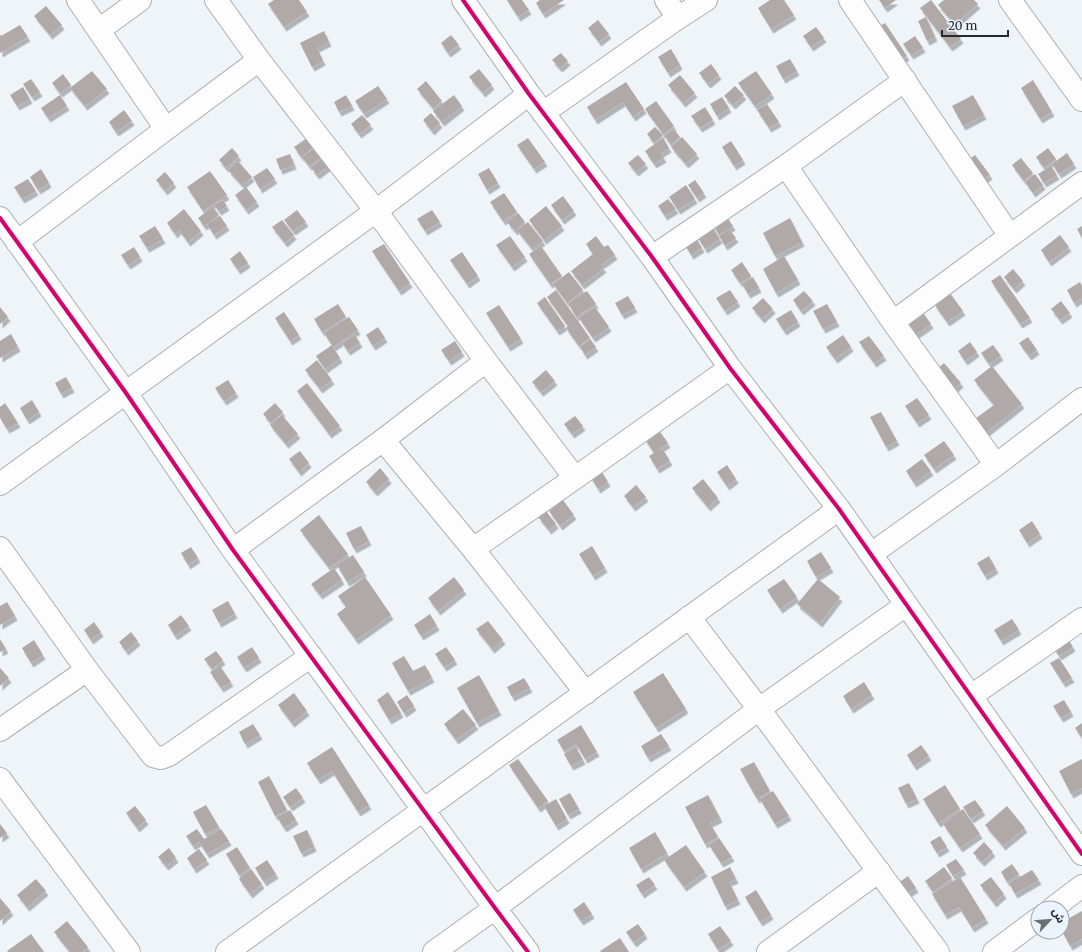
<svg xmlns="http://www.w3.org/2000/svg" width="1082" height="952" viewBox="0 0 1082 952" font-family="Merriweather,'Noto Sans Arabic',serif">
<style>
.building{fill:#b1a9a8;filter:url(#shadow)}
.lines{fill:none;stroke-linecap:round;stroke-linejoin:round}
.minor-casing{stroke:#acafb3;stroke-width:24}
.minor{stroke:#fdfdfe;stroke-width:22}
.cycleway-casing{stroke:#ebf3fd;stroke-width:6}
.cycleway{stroke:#d6006c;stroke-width:4}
</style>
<defs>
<filter id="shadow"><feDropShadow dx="2.5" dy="4.5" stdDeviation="0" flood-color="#0004"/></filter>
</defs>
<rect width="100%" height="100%" fill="#eff4f9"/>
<path class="building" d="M274 0H299L307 12 284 27 268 4Z
M507 0H522L529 10 518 17Z
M540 0H564L543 14 536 3Z
M770 0H784L794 15 771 29 758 8Z
M879 0H896L885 8Z
M931 0 961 39 950 47 920 8Z
M944 0H974L978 4 955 24 938 5Z
M46 6 62 25 50 35 34 16Z
M926 17 935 37 927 41 918 21Z
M598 20 609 34 599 42 588 28Z
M885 23 907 56 898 63 875 29Z
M20 25 28 37 0 53V34L1 36Z
M816 27 824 38 811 47 803 36Z
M324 31 329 42 317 48 323 61 312 67 300 43Z
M451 35 459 45 448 53 441 43Z
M915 36 923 48 911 55 903 44Z
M671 49 680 65 668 73 658 57Z
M561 53 568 61 560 68 552 60Z
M790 59 797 71 783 79 776 66Z
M711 64 719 75 708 84 699 73Z
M479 69 492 85 483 93 469 77Z
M92 71 107 89 85 106 70 88Z
M756 71 772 94 755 106 738 83Z
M63 74 71 85 60 93 52 83Z
M680 75 695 93 683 103 668 85Z
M31 79 40 92 32 97 23 84Z
M1033 80 1052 112 1040 119 1021 88Z
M426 81 442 101 433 108 417 89Z
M626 82 644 109 633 117 623 102 595 120 587 107Z
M378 86 387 99 364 114 355 101Z
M735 86 744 95 733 105 724 96Z
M23 87 30 99 17 106 10 95Z
M60 95 67 106 48 118 41 108Z
M346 95 352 106 339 112 334 102Z
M454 95 462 106 442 122 433 111Z
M973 95 984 115 963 126 952 106Z
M722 97 729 108 717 116 710 104Z
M656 101 674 126 663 134 645 109Z
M767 104 779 122 769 128 757 110Z
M705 107 713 120 700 128 691 116Z
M124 110 132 121 116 132 109 122Z
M431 113 440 123 432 131 423 120Z
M362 115 371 125 359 134 351 124Z
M655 127 663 135 654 143 647 134Z
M674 129 680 137 671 144 664 136Z
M682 137 697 154 686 164 671 147Z
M307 138 314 147 301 157 294 147Z
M528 138 545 162 534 169 517 145Z
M663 138 669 148 661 153 664 158 654 164 645 151Z
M731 141 743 160 734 166 722 147Z
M316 147 322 157 309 166 302 157Z
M232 148 239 156 226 168 219 160Z
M1048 148 1056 159 1044 168 1036 157Z
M1067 153 1074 164 1059 174 1052 164Z
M290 154 294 165 280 170 276 159Z
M638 155 646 164 636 172 628 163Z
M975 155 990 175 981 182 966 162Z
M324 157 330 165 317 175 311 168Z
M1021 158 1033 173 1024 181 1012 165Z
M238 161 252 177 242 185 228 170Z
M1051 166 1057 175 1044 183 1038 174Z
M267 168 275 179 260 189 253 177Z
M489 168 498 183 487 190 478 174Z
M41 169 49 183 38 190 30 177Z
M210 171 227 195 203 211 187 187Z
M165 172 174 183 165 191 156 180Z
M1035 174 1043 185 1033 193 1025 182Z
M28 179 36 191 22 199 14 187Z
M695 180 704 193 697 198 688 185Z
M686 185 695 199 678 210 669 197Z
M246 187 257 202 246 210 235 195Z
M504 193 517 212 503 221 490 202Z
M563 196 574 211 562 220 551 205Z
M668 199 676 209 665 216 658 206Z
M223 200 227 206 219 211 214 205Z
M546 206 562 226 544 240 529 220Z
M213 207 219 215 204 226 198 218Z
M184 209 201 231 188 242 179 230 175 234 167 223Z
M297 210 306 222 293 231 284 220Z
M432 210 440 222 425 231 417 219Z
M518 213 525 222 515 231 507 222Z
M724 213 733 226 719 235 711 222Z
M220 216 227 226 214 235 207 224Z
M790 218 802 242 775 256 763 233Z
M282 220 294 235 285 243 272 227Z
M528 222 543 241 532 249 517 230Z
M710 223 720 239 705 249 695 233Z
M155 226 163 239 147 248 139 236Z
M1082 226V238L1077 229Z
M729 229 736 238 725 246 719 236Z
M1060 235 1069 247 1049 262 1041 250Z
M510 236 525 257 512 267 496 245Z
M596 236 604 247 608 245 615 255 601 265 604 268 582 285 571 271 593 254 586 244Z
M695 236 702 248 691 255 684 243Z
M384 244 410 283 399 291 372 251Z
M541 246 562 276 550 284 529 254Z
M134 247 140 257 128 265 121 255Z
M240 251 248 263 238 270 230 259Z
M462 252 478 276 467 284 450 260Z
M784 256 798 280 776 293 763 269Z
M742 262 751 276 740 283 731 270Z
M1013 269 1023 281 1014 289 1004 277Z
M569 272 583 290 567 303 553 284Z
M1000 275 1030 318 1020 324 991 281Z
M753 277 759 288 748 294 742 284Z
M1080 282 1082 286V298L1074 303 1067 290Z
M556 290 590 338 579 346 566 328 568 326 547 297Z
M730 290 738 302 725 311 716 298Z
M587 291 596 304 576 317 568 303Z
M804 291 813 301 801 311 793 300Z
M950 293 963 311 947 322 934 304Z
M628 296 635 308 622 315 615 303Z
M545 297 565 326 557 331 537 303Z
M763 298 773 309 762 319 752 308Z
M1061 301 1070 313 1060 320 1051 309Z
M338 304 346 317 322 332 314 319Z
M827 304 837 322 823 329 813 311Z
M499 305 521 339 508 347 486 313Z
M0 307 8 317 0 324Z
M595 307 609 327 593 338 579 318Z
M791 310 798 322 784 331 776 319Z
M284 312 299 335 290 341 275 318Z
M924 314 931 324 914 336 906 326Z
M349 317 358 330 333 347 340 358 325 369 316 356 332 345 324 333Z
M378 327 385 338 373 346 366 335Z
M11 334 18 347 0 358V341Z
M355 335 360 343 348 351 342 343Z
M843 335 851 347 835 359 826 347Z
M869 336 884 356 874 363 859 342Z
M1028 337 1037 350 1029 356 1019 343Z
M590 339 596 347 585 355 580 347Z
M455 341 462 352 449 361 441 350Z
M970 342 977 352 965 361 958 351Z
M993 345 1001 356 989 364 981 353Z
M317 360 332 380 320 389 305 370Z
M944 363 961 383 952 391 935 371Z
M992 366 1022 404 983 435 972 421 994 405 974 380Z
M546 370 555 381 541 392 532 382Z
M66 377 72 388 61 394 55 383Z
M228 380 236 393 224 401 215 388Z
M307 383 340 426 329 434 297 391Z
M917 398 929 415 917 423 905 406Z
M32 400 39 412 27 420 20 408Z
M5 403 18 423 7 429 0 418V407Z
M275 403 283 412 271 423 263 414Z
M881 412 897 441 886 447 870 417Z
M282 415 298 434 286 444 270 425Z
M575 416 583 426 572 434 564 424Z
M658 429 668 443 654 453 644 438Z
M944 441 954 455 934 469 924 455Z
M662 448 670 461 657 469 649 456Z
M300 451 309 463 299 472 289 459Z
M922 459 931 471 914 483 906 471Z
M727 465 736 479 727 486 717 472Z
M380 468 389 479 375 492 366 482Z
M600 469 608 482 598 489 590 476Z
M703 479 718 498 708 507 692 488Z
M636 485 646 497 633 507 624 496Z
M563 500 574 515 560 526 549 511Z
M546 511 556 524 549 530 538 517Z
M319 515 348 554 329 568 300 530Z
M1032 521 1040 534 1027 543 1019 530Z
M361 526 369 541 354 549 346 533Z
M592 546 605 568 593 576 579 554Z
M191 547 198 558 188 565 181 553Z
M821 552 831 568 816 577 807 561Z
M353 555 364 572 347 582 337 565Z
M989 556 996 569 985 576 977 563Z
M334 568 342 580 320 595 311 584Z
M365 577 391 615 356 640 337 614 346 607 338 596Z
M454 577 464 590 438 611 428 598Z
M784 579 797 597 780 609 767 590Z
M818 579 840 597 820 623 797 604Z
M228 601 235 614 219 623 212 610Z
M7 602 15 616 0 625V606Z
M430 614 437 626 421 636 414 625Z
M181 615 189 626 175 636 168 625Z
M1012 619 1019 630 1001 641 994 630Z
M488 621 503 640 492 649 476 629Z
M94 622 101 632 91 640 84 630Z
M131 632 138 641 126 651 119 642Z
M1066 636 1073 647 1059 656 1052 645Z
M0 639 6 649 0 652Z
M34 640 43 655 31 663 22 648Z
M252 647 259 658 244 668 237 657Z
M446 647 455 660 444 667 435 654Z
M216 651 223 660 212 669 204 659Z
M404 656 413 671 425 665 432 678 408 691 392 663Z
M1059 658 1072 678 1063 683 1050 663Z
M220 666 231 682 221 688 210 672Z
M0 668 9 678 0 686Z
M663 673 686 709 656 728 633 692Z
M479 675 499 711 477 723 457 688Z
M524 678 530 688 512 697 507 687Z
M864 682 872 695 851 709 843 696Z
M388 692 401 713 389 720 377 700Z
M294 693 307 711 292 723 278 705Z
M407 695 414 706 404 713 397 702Z
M1064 700 1071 712 1061 718 1053 706Z
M463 709 476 725 456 740 444 724Z
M1082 723V738L1075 728Z
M253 724 260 735 245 744 239 732Z
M581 725 597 752 585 759 576 744 564 751 557 740Z
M661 734 669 746 648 758 641 746Z
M921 745 929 756 914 766 907 755Z
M332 747 369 805 358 812 332 771 318 780 307 763Z
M576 747 583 760 571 766 564 754Z
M518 759 548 801 538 808 509 765Z
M1082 759V788L1071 794 1059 771Z
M754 762 770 791 757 799 740 769Z
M269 776 287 810 275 816 258 782Z
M909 783 917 799 906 804 898 788Z
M945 785 960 809 938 823 923 799Z
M296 788 303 798 290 807 283 797Z
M773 791 789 816 775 824 760 799Z
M570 793 579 809 568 815 559 799Z
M708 795 720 818 710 823 718 837 705 844 685 807Z
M556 799 567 819 556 826 544 806Z
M975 800 983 811 971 819 963 807Z
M206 805 219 827 205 834 193 812Z
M135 806 146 820 137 828 126 813Z
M1007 806 1025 828 1003 846 985 825Z
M963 809 980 834 960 848 943 824Z
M290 810 296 820 284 828 277 817Z
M0 824 7 833 0 838Z
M197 829 204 839 221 829 229 841 207 854 199 842 193 846 186 836Z
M307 830 314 847 301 853 293 836Z
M655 832 667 853 641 869 629 848Z
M940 836 947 847 937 853 930 842Z
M719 838 732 857 721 863 709 845Z
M984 842 993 852 982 862 973 853Z
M686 845 705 872 684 887 664 860Z
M237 847 250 868 239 875 226 854Z
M169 848 176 858 166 866 158 857Z
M199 849 207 860 194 869 187 858Z
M956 859 964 870 953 876 946 865Z
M267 860 276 874 264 882 255 868Z
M1012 864 1019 874 1007 882 1001 872Z
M730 867 736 879 729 882 738 900 725 906 711 877Z
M944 867 952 878 933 892 925 881Z
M251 869 262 884 250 894 239 879Z
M1032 870 1039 880 1015 894 1009 883Z
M908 876 916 888 905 895 897 884Z
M649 877 655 885 642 894 636 885Z
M960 877 986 919 972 928 959 907 945 915 932 894Z
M991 877 1004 894 994 903 980 885Z
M36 879 46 891 27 907 17 895Z
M756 890 771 915 760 922 745 897Z
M0 898 11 911 0 921Z
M584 902 592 914 581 921 573 910Z
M1082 911V939L1070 946 1062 931V922Z
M67 921 88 947 82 952H70L54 932Z
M638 924 645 934 634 943 626 932Z
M720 926 731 941 718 950 708 934Z
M31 934 44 952H8L7 951Z
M620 938 629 952H601L600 951Z"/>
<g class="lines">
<defs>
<path id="minor" d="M78 0 166 129
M463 0 529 94 652 257 730 368 839 509 1082 854
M666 0 678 18
M850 0 1010 236
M1010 0 1082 100
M99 30 140 0
M259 60 376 211 486 361 575 478
M543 113 678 18 706 0
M786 166 893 322 996 465
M0 218 126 393 233 550 495 908 528 952
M17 242 166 129 259 60 216 0
M652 257 786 166 905 80
M893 322 1082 183
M383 440 473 549 586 693
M0 484 376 211 529 94
M0 548 87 670 153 756 161 758 169 755 311 656
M473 549 575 478 730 368
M233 550 383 440 486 361
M871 554 996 465 1082 399
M689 617 759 709 938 952
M971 696 1082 619
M0 730 87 670
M0 779 129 952
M1053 908 1082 886
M227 952 839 509
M434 952 495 908 759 709 906 605
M768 952 879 871
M994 952 1038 919"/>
</defs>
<use href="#minor" class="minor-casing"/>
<use href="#minor" class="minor"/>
<defs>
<path id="cycleway" d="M463 0 529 94 652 257 730 368 839 509 1082 854
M0 218 126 393 233 550 495 908 528 952"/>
</defs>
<use href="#cycleway" class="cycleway-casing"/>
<use href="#cycleway" class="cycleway"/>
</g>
<g transform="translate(1050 920) rotate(64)"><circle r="19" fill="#ebf3fd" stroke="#9ca2aa"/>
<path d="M0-3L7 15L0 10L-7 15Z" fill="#6c7074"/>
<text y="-6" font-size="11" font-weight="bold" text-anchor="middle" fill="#26292d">ش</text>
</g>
<path d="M942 30v6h66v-6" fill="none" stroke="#26292d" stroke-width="2"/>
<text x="948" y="30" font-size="12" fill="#26292d" stroke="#ebf3fd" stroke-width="3" paint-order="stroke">20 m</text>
</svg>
